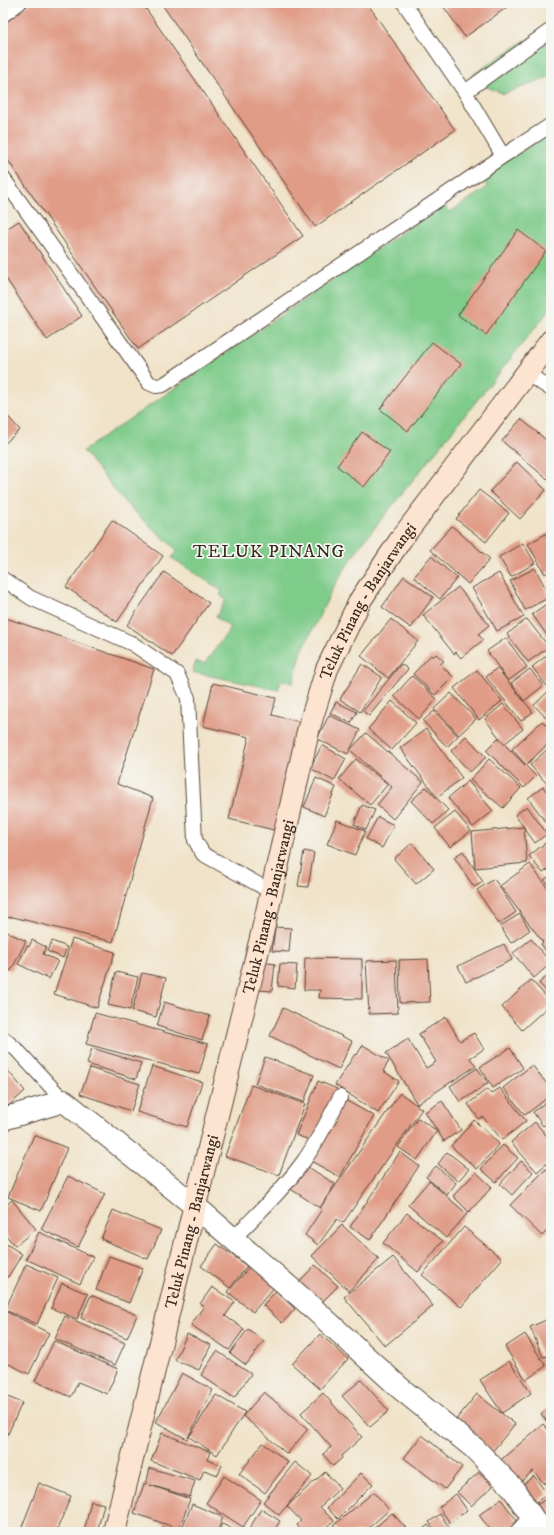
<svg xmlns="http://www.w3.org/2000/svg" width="554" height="1535" viewBox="0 0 554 1535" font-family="'IM FELL DW Pica',serif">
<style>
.green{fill:#7ecb8a;stroke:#5c7a54}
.building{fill:#e09c87}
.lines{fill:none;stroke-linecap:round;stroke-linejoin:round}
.service-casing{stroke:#564638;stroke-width:16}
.minor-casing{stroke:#564638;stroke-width:24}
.secondary-casing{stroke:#564638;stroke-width:24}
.service{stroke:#fff;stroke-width:14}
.minor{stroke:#fff;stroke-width:22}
.secondary{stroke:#fde4d0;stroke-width:22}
.labels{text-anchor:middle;stroke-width:3.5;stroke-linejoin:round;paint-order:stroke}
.street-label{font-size:16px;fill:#3b2a1e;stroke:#f6f6f2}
.quarter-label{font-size:18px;letter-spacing:1px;fill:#3b2a1e;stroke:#f6f6f2}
</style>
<rect width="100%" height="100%" fill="#f6f6f2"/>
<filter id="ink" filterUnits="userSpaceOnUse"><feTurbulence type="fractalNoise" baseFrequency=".025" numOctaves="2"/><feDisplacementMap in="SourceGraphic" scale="8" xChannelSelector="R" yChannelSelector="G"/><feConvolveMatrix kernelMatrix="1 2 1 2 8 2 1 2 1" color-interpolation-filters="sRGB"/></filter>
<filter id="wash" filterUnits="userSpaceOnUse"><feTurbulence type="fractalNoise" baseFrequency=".012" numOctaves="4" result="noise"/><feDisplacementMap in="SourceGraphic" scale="16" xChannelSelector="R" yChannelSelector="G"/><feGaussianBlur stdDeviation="0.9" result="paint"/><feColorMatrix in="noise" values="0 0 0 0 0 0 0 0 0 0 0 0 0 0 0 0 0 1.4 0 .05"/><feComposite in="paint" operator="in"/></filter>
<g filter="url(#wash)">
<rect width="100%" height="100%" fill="#f0e3c9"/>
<path class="green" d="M551 23V76L504 94 470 80 474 74Z
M551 133V308L360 546 334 586 302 651 293 683 281 680 278 690 192 672 196 661 204 664 231 628 216 617 226 600 220 595 222 591 172 558 177 550 127 505 83 451 443 204 450 212 488 187 480 176Z"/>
<g id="blocks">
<path class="building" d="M31 3H142L303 236 138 349 3 153V22Z
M161 3H367L455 130 315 227Z
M441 3H513L465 37Z
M19 221 82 316 47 340 3 274V231Z
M518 230 546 251 486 335 458 315Z
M432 342 461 364 408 431 380 409Z
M3 411 20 430 3 445Z
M521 419 551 444V475L547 479 502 441Z
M362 432 390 452 364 487 337 466Z
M517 462 546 490 520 519 490 491Z
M479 490 509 513 486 542 456 519Z
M112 520 163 556 117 622 66 587Z
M452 526 490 559 468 584 430 550Z
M551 531V570L545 574 528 544Z
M523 543 535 563 511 577 499 557Z
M431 556 457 578 440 599 414 577Z
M535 568 550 597 525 610 510 581Z
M164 572 209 603 172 656 127 625Z
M499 573 524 617 497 631 472 588Z
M404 576 433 597 411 628 382 607Z
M458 587 489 625 478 634 483 640 461 658 456 652 454 654 423 615Z
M551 601V641L532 614Z
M3 617 154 669 117 784 153 798 113 942 13 917 3 918Z
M391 619 418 641 388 678 361 656Z
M527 619 549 647 528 662 507 634Z
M506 638 527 667 508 681 487 651Z
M551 652V683L547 686 532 667Z
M436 654 444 661 440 664 453 677 435 695 413 674 431 655 433 657Z
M362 664 382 677 360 712 340 699Z
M401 664 408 669 369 716 363 711Z
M497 668 533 712 521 721 486 677Z
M530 669 543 686 524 701 511 683Z
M477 670 502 701 479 720 454 688Z
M412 676 437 699 419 719 394 696Z
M213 683 276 698 272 715 304 723 278 831 229 819 249 737 203 726Z
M551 689V723L534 705Z
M451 693 476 719 459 735 434 709Z
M392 701 416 723 392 750 368 729Z
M336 702 357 712 351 723 330 713Z
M503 704 523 729 504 744 485 719Z
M434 711 458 736 447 747 423 721Z
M329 715 360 730 348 754 317 739Z
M542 721 551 730V741L526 765 512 749Z
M426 729 462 778 437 797 400 748Z
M366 733 423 782 393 819 377 805 392 787 350 750Z
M466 736 486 757 470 772 451 751Z
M498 738 536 776 524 788 486 750Z
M322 745 346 759 334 781 310 768Z
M551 746V784L549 786 530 765Z
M356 759 388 784 370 805 339 779Z
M489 759 521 788 503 808 470 780Z
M316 778 336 787 324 816 304 807Z
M468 781 493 811 473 827 448 798Z
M426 787 448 810 433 824 411 801Z
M543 787 551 797V829L528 798Z
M362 805 375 810 366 830 354 824Z
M527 806 547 834 535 843 515 815Z
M455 812 471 831 450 847 435 828Z
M378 817 394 825 382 848 366 839Z
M337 820 365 831 355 855 327 844Z
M524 827 527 863 475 868 472 832Z
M550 839 551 867 543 873 529 856Z
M412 843 434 869 416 884 394 859Z
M304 851 314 853 308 887 298 886Z
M463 851 483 882 474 887 454 857Z
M530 864 551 893V958L541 944 543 942 500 886Z
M551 875V888L544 880Z
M494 879 516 912 499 924 477 890Z
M520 914 530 930 511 943 500 926Z
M275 927 291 928 289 952 272 951Z
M7 932 26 941 11 971 3 967V940Z
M72 939 115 952 97 1008 54 994Z
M531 939 551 963 534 978 513 953Z
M32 940 46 947 43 954 58 961 49 979 18 964 27 946 29 947Z
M52 941 67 947 63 958 47 951Z
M504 944 512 960 466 982 458 966Z
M305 958 362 959V999L319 998 320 990H304Z
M428 959 430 1002 400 1003 399 960Z
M396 960 398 1013 369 1014 366 961Z
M261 962 275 964 272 991 258 990Z
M280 964 297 965 295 988 278 986Z
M116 972 138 977 130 1010 108 1005Z
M142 973 166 978 156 1017 132 1011Z
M551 973V996L539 983Z
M531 980 551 1002V1004L522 1030 502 1007Z
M164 1002 210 1016 202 1040 157 1026Z
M283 1008 352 1041 339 1069 270 1036Z
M95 1013 208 1044 199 1074 86 1044Z
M446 1017 460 1041 474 1033 484 1049 470 1058 476 1066 417 1104 386 1053 408 1039 426 1068 436 1062 419 1034Z
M363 1045 389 1061 383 1071 399 1081 378 1113 335 1085 355 1054 357 1055Z
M92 1048 141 1063 136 1079 87 1064Z
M510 1048 523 1068 493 1088 480 1067Z
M265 1057 314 1075 304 1102 255 1084Z
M532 1065 551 1089V1095L525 1115 503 1088Z
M4 1066 25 1091 3 1111V1067Z
M152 1066 202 1082 187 1127 137 1112Z
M90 1068 140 1084 131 1111 80 1094Z
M477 1068 488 1083 460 1102 450 1086Z
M318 1081 337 1089 315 1142 296 1135Z
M251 1085 305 1104 279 1175 225 1156Z
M500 1088 526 1121 502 1140 483 1117 479 1119 468 1104 487 1089 491 1094Z
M400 1093 422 1109 343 1223 337 1219 318 1245 305 1235 322 1209 320 1208Z
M551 1098V1121L543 1126 533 1112Z
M343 1099 374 1116 340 1177 309 1160Z
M442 1101 461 1130 444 1141 425 1112Z
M418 1118 437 1131 417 1160 398 1147Z
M474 1120 499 1144 477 1169 451 1146Z
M535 1122 551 1141V1160L537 1172 511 1142Z
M34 1135 67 1148 41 1211 8 1197Z
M503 1145 518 1158 496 1182 481 1169Z
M400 1152 419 1166 370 1240 350 1227Z
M447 1152 469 1169 458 1181 438 1164Z
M521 1161 533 1172 512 1195 500 1184Z
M305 1165 335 1184 320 1208 289 1188Z
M436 1166 456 1183 447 1195 426 1177Z
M546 1169 551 1175V1236L547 1231 542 1236 510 1205Z
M476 1172 492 1187 469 1212 453 1196Z
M68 1176 105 1194 78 1247 41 1229Z
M429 1181 467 1214 446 1238 408 1205Z
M12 1200 36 1229 15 1246 3 1232V1208Z
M113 1210 161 1230 148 1259 101 1239Z
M407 1213 443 1241 418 1272 383 1243Z
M342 1225 379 1259 349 1291 312 1256Z
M464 1227 502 1259 461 1307 422 1275Z
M39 1232 93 1257 80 1284 26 1259Z
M3 1242 22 1254 8 1277 3 1274Z
M217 1244 247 1266 230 1288 201 1266Z
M109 1256 143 1268 129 1303 96 1290Z
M393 1257 433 1306 385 1346 344 1297Z
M26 1264 58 1278 37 1324 5 1310Z
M251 1265 276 1285 253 1312 228 1292Z
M315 1265 338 1286 320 1304 298 1283Z
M62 1283 88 1294 77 1319 51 1308Z
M212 1287 235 1302 225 1316 244 1329 229 1350 191 1325 204 1306 200 1304Z
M276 1291 295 1309 282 1323 263 1305Z
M91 1295 137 1315 127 1338 81 1318Z
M3 1310 49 1333 29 1374 3 1361Z
M65 1316 125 1343 115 1365 55 1339Z
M551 1318V1366L547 1356 543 1357 530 1327Z
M248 1329 264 1341 246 1365 230 1353Z
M187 1334 211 1345 199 1370 175 1360Z
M320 1334 348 1359 320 1389 292 1364Z
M525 1334 546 1366 526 1380 505 1347Z
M54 1341 118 1369 107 1394 78 1382 71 1397 35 1381Z
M217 1351 251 1374 234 1398 201 1375Z
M509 1361 531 1393 502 1413 480 1380Z
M182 1373 213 1390 187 1439 156 1422Z
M361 1380 389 1411 370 1427 342 1396Z
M264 1392 308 1429 287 1454 243 1416Z
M323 1393 362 1437 341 1456 342 1458 333 1466 323 1454 331 1447 301 1413Z
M477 1394 515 1424 491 1453 454 1422Z
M3 1395 22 1403 3 1445Z
M216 1395 245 1412 217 1455 189 1437Z
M551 1406V1426L541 1414Z
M543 1424 551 1433V1477L544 1484 533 1471 517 1485 497 1463Z
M162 1433 210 1452 207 1460 222 1465 218 1475 204 1470 200 1480 151 1461Z
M422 1435 462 1467 445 1489 404 1458Z
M263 1443 288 1462 265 1493 239 1474Z
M295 1462 312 1476 279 1515 263 1502Z
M150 1468 195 1481 190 1497 150 1485 190 1499 179 1529 134 1513 144 1484H146Z
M325 1472 340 1488 320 1507 334 1521 322 1532H303L297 1525 301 1521 287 1506Z
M479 1472 493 1486 471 1506 457 1492Z
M361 1473 373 1484 338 1519 327 1508Z
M224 1476 261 1500 243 1527 206 1503Z
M534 1476 547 1494 535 1503 522 1485Z
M39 1483 71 1496 56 1532H20Z
M374 1492 389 1510 364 1532H340L334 1525Z
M456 1494 467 1510 450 1523 439 1507Z
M551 1496V1532L530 1509Z
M501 1499 518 1522 504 1532H492L479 1515Z
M91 1501 104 1504 97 1532H84Z
M192 1504 223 1517 217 1532H186L181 1530Z
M261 1509 280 1521 273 1532H249L248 1531Z
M392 1513 410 1532H370Z
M440 1514 452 1532H436L429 1522Z
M222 1524 239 1532H218Z
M428 1525 434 1532H419Z
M163 1527 175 1532H161Z"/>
</g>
</g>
<g filter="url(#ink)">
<use href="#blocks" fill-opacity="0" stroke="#564638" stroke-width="1"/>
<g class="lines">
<defs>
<path id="service" d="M404 3 465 92 503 156
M3 15 19 3
M465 92 551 30
M3 178 149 383 156 386 163 385 503 156 551 125
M526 373 551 389
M3 579 31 598 133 644 177 674 188 698 195 840 203 854 272 892
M3 1038 17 1050 64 1101
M233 1239C257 1214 283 1190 303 1162 318 1141 329 1119 340 1097
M517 1532 532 1515"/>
<path id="minor" d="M3 1119 64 1101 195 1206 304 1300 400 1388 474 1448 512 1487 542 1532"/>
<g id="secondary">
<path id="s1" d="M114 1532 261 938 309 727 327 669 361 599 401 539 551 341"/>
</g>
</defs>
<use href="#service" class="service-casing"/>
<use href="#minor" class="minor-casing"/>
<use href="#secondary" class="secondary-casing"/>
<use href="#service" class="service"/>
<use href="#minor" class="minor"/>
<use href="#secondary" class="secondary"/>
</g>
</g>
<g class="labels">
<g class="street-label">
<text dy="6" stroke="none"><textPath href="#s1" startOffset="968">Teluk Pinang - Banjarwangi</textPath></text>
<text dy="6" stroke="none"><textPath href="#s1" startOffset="644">Teluk Pinang - Banjarwangi</textPath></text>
<text dy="6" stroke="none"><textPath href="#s1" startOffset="320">Teluk Pinang - Banjarwangi</textPath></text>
</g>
<g class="quarter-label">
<text x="269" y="557">TELUK PINANG</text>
</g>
</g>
<rect width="554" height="1535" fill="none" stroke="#f6f6f2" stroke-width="16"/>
</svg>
